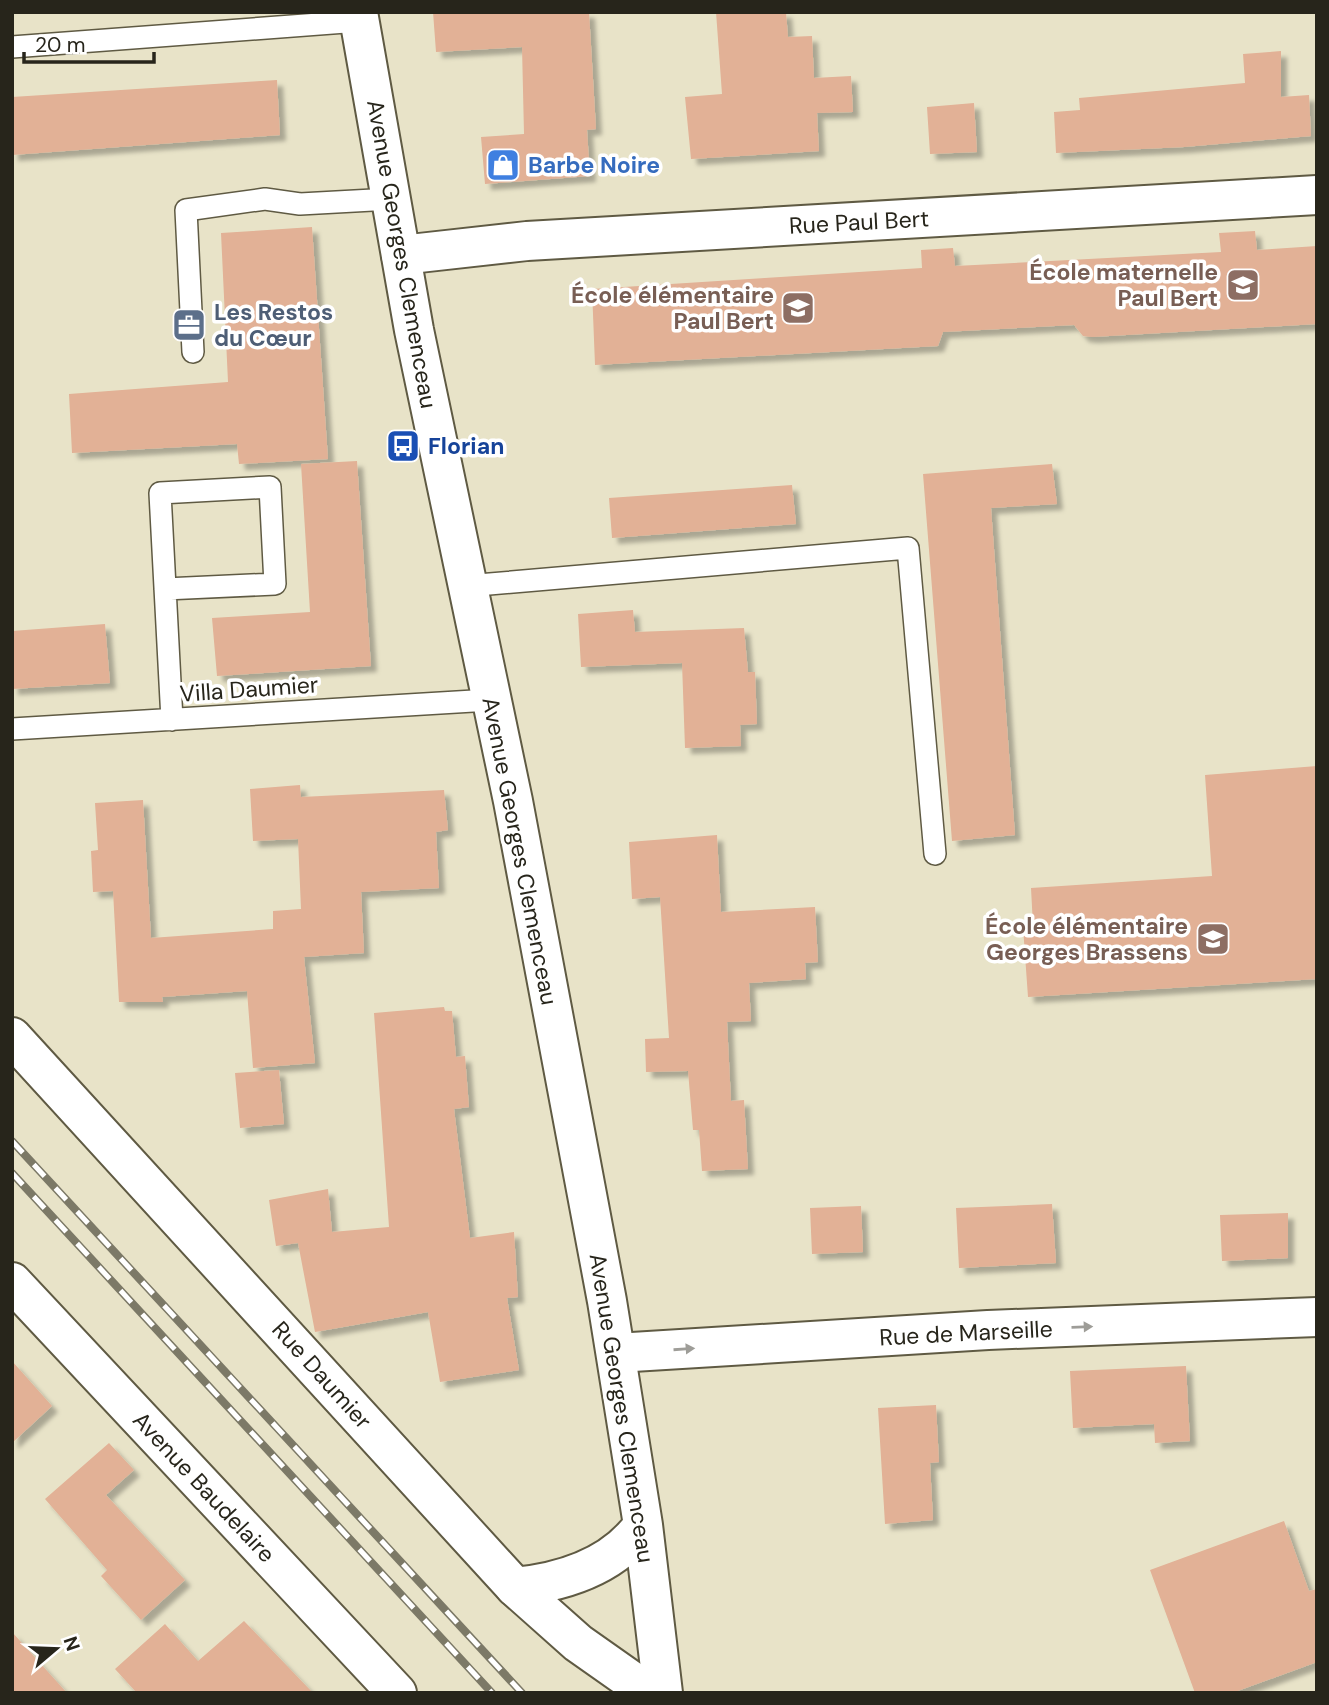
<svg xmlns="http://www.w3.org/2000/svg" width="1329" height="1705" viewBox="0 0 1329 1705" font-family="'DM Sans',sans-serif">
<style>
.building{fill:#e2b196;filter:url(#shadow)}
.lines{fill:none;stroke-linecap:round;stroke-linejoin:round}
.service-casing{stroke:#5f5a43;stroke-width:24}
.minor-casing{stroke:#5f5a43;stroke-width:42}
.secondary-casing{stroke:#5f5a43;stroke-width:42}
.service{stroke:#fff;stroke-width:21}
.minor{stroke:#fff;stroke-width:38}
.secondary{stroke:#fff;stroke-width:38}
.rail-casing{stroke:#7c7967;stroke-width:8}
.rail{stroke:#fff;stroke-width:5;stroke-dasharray:16;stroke-linecap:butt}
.oneway{fill:#9e9d98}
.labels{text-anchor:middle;stroke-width:7;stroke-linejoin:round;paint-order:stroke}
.shop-label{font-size:23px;font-weight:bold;fill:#366cbe;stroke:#fff;text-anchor:start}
.street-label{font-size:23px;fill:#27251b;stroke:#fff}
.education-label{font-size:23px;font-weight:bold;fill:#785e54;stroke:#fff;text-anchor:end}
.service-label{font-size:23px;font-weight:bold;fill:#4e5e75;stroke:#fff;text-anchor:start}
.transit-label{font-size:23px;font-weight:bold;fill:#164399;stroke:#fff;text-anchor:start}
</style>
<defs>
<filter id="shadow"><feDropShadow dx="6" dy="6" stdDeviation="2" flood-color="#0004"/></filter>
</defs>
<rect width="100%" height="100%" fill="#e8e3c8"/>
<path class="building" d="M433 12H589L596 129 587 130 590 176 485 184 481 137 524 134 522 47 436 52Z
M716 12H786L788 37 812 36 814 78 851 76 853 112 817 113 819 151 691 159 685 97 722 94Z
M1281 51V97L1309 95 1311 136 1184 147 1056 153 1054 112 1080 110 1079 98 1245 83 1243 54Z
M277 80 280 135 12 155V97Z
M974 103 977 152 930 154 927 107Z
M312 227 328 459 239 464 237 444 72 453 69 394 228 382 221 233Z
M1255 231 1257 250 1317 246V324L1092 337 1083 336 1074 325 943 332 938 346 595 365 592 289 922 268 921 250 953 248 955 266 1221 252 1219 233Z
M357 461 371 666 217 676 212 618 310 612 301 464Z
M1052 464 1057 504 991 508 1015 835 952 841 923 474Z
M792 485 796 524 612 538 609 498Z
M633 610 635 632 744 628 748 672H755L757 724 740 725 741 746 685 748 682 663 581 667 578 614Z
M105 624 110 683 12 689V631Z
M1317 766V979L1028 997 1023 927 1033 926 1031 888 1212 876 1205 775Z
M300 785 301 797 444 790 448 830 436 832 439 888 361 892 364 953 304 957 315 1063 253 1068 247 991 162 997 163 1002H119L113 891 93 892 91 851 98 850 95 803 143 800 151 938 273 929V911L301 909 298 839 253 841 250 789Z
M717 835 721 912 815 907 818 962 805 963 806 979 749 983 751 1021 727 1022 731 1101 744 1100 748 1169 702 1171 699 1130H693L688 1071 646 1072 645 1039 669 1038 664 959 660 897 632 899 629 842Z
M444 1007 445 1011H452L456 1057 465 1056 469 1107 454 1109 470 1238 514 1232 518 1297 507 1298 519 1370 440 1382 428 1312 315 1332 298 1243 276 1246 269 1200 328 1189 332 1232 389 1227 374 1013Z
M279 1070 284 1124 240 1128 235 1073Z
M1052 1204 1056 1263 959 1268 956 1208Z
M861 1206 863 1252 812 1254 810 1208Z
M1288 1213V1258L1222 1261 1220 1215Z
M12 1361 52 1406 12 1443Z
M1186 1366 1190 1441 1155 1443 1154 1424 1073 1428 1070 1371Z
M936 1405 939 1462 930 1463 933 1520 885 1524 878 1408Z
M109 1443 134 1470 106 1495 185 1580 141 1620 101 1576 107 1570 45 1499Z
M1284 1521 1309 1591 1317 1589V1662L1232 1693H1195L1150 1570Z
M244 1621 313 1693H137L115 1669 165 1624 198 1661Z
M12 1632 67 1693H12Z"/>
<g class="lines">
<defs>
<path id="service" d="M12 47 359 21
M193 352 186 210 265 199 300 204 391 199
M466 586 908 548 935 854
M165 589 275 584 270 487 160 493 172 720
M12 729 490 700"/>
<path id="minor" d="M401 255 527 241 1317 195
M12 1037 515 1587 578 1643 649 1693
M12 1282 397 1693
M616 1353 988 1330 1317 1317"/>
<path id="secondary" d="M358 12 414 330 513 801 607 1301 643 1525 663 1693
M515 1587C564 1582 613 1567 643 1525"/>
</defs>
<use href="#service" class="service-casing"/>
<use href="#minor" class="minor-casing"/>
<use href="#secondary" class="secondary-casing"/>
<use href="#service" class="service"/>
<use href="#minor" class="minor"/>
<use href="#secondary" class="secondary"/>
<defs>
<path id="rail" d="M12 1141 522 1693
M12 1173 492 1693"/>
</defs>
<use href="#rail" class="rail-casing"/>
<use href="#rail" class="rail"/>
</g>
<defs><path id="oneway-solid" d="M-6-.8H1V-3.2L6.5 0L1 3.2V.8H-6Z" transform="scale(1.75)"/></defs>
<g class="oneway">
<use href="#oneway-solid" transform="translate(1082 1327) rotate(-2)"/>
<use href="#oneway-solid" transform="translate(684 1349) rotate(-4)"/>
</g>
<defs>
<symbol id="shop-square" viewBox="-11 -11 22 22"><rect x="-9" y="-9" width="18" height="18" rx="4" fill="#3f7fe0" stroke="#fff"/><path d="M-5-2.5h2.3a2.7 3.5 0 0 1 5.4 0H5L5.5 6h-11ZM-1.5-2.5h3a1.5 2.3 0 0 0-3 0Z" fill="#fff"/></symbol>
<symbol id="school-square" viewBox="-11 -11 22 22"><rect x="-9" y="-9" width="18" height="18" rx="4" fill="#8d6e63" stroke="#fff"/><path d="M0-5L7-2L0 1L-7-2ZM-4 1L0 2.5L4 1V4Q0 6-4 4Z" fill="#fff"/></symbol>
<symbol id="office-square" viewBox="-11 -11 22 22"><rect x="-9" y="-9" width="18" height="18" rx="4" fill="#5c6f8a" stroke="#fff"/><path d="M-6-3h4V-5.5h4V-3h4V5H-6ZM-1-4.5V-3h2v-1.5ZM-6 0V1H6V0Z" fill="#fff"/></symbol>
<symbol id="bus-square" viewBox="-11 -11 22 22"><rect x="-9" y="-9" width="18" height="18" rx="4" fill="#1a4fb4" stroke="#fff"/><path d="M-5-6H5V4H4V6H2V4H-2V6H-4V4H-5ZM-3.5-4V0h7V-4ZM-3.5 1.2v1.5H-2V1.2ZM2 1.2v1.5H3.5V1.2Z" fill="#fff"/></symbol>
</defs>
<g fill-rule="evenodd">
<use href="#shop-square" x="484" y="146" width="38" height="38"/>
<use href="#school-square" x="1224" y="266" width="38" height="38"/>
<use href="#school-square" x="779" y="289" width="38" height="38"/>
<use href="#office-square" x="170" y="306" width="38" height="38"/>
<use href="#bus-square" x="384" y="427" width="38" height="38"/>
<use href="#school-square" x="1194" y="920" width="38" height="38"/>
</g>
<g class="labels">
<g class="shop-label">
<text x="528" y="173">Barbe Noire</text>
</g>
<g class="street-label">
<text transform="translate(859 222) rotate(-3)" y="8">Rue Paul Bert</text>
<text transform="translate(402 254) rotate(80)" y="8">Avenue Georges Clemenceau</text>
<text transform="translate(249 689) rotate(-4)" y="8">Villa Daumier</text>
<text transform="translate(520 851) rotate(79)" y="8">Avenue Georges Clemenceau</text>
<text transform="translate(966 1333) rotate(-3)" y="8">Rue de Marseille</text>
<text transform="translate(322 1375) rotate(48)" y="8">Rue Daumier</text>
<text transform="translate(622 1408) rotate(81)" y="8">Avenue Georges Clemenceau</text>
<text transform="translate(204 1487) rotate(47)" y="8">Avenue Baudelaire</text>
</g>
<g class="education-label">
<text x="1218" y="280">École maternelle<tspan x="1218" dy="26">Paul Bert</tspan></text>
<text x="774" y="303">École élémentaire<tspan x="774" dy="26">Paul Bert</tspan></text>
<text x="1188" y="934">École élémentaire<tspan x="1188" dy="26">Georges Brassens</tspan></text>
</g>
<g class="service-label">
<text x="214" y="320">Les Restos<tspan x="214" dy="26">du Cœur</tspan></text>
</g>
<g class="transit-label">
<text x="428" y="454">Florian</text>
</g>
</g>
<rect width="1329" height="1705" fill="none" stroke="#27251b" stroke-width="28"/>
<g transform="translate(56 1649) rotate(71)" stroke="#ffffff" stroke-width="5" paint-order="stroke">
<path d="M0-5L12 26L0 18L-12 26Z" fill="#27251b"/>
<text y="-10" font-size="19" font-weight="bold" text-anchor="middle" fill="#27251b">N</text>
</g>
<path d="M24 52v10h130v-10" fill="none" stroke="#27251b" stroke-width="3.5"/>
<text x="35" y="52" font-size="21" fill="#27251b" stroke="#ffffff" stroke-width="5" paint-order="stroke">20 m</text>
</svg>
